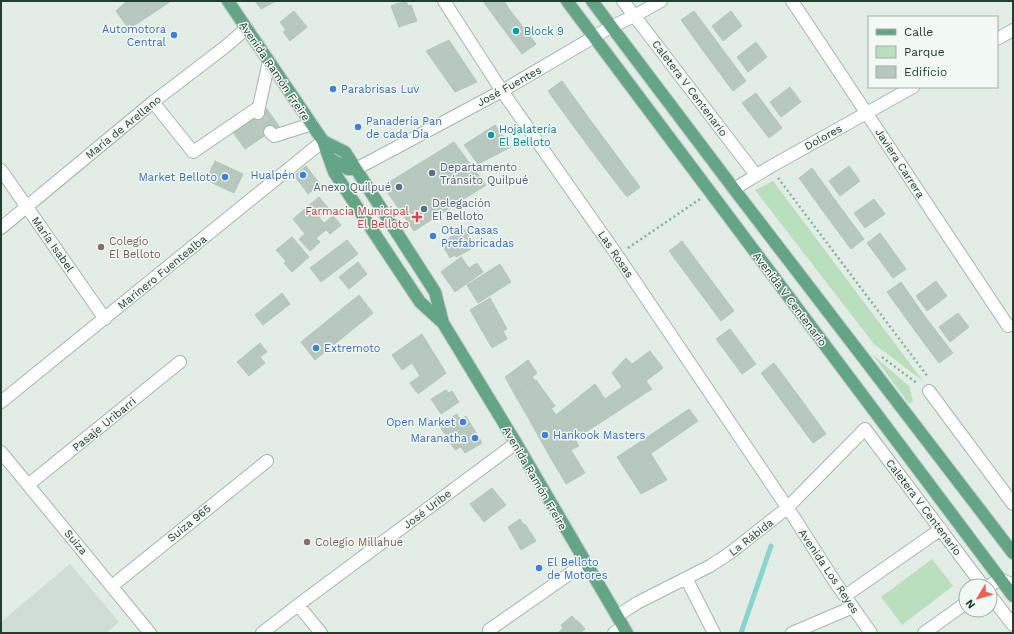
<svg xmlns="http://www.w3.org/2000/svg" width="1014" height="634" viewBox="0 0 1014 634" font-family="'Work Sans',sans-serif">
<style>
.built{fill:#d0ddd4}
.green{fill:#badfbc}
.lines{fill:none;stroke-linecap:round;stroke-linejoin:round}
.stream{stroke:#87d4d0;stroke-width:5}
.building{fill:#b7c8be;stroke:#b4c7bb}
.minor-tunnel{stroke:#bbcac2;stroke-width:12;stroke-dasharray:12 6;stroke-linecap:butt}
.minor-casing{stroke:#a4b5ac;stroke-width:14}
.major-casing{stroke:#c1c9c5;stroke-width:14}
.path{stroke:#81b298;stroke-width:2.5;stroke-dasharray:2 3;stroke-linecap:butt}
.minor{stroke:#fff;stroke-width:12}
.major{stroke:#64a487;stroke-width:12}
.culture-dot{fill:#0f9aa8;stroke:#f3f9f4;stroke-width:1.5}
.shop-dot{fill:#3f7fe0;stroke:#f3f9f4;stroke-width:1.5}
.service-dot{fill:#5c6f8a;stroke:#f3f9f4;stroke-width:1.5}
.health-dot{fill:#e0444e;stroke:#f3f9f4;stroke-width:1.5}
.education-dot{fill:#8d6e63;stroke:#f3f9f4;stroke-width:1.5}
.labels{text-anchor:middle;stroke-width:3;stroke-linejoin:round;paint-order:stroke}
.shop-label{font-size:11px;fill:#366cbe;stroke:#f3f9f4;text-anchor:start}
.culture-label{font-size:11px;fill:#0d838f;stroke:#f3f9f4;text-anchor:start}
.street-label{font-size:11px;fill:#213f31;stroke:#f3f9f4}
.service-label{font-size:11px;fill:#4e5e75;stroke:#f3f9f4;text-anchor:start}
.health-label{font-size:11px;fill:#be3a42;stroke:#f3f9f4;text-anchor:end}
.education-label{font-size:11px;fill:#785e54;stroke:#f3f9f4;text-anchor:start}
</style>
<rect width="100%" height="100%" fill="#e2ede6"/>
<path class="built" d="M70 564 119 622 106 633H1V622Z"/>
<path class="green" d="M773 181 923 381 874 344 755 190Z
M872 354 909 386 913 401 909 404Z
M932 559 953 586 902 625 881 597Z"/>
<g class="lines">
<path class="stream" d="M741 633 771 546"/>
</g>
<path class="building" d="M127 1H171L129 29 116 11Z
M255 1H276L261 9Z
M404 1H406L408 6 411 5 417 21 399 27 391 6Z
M483 1H504L509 9 496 19Z
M509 9 536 44 522 54 496 19Z
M294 11 307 27 290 41 283 32 286 30 280 22Z
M694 11 720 46 707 56 681 20Z
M731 11 742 26 723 41 712 26Z
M449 40 477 82 455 92 426 51Z
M756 42 767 57 748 72 737 57Z
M720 46 746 81 733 91 707 56Z
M562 81 588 117 574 127 548 91Z
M790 87 801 102 781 117 770 102Z
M756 93 782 128 769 138 742 103Z
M266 108 279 126 245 149 232 131Z
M588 117 614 152 600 162 574 127Z
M495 125 511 147 478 164 464 145Z
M454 142 486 185 414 231 383 186Z
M614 152 640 187 627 197 600 162Z
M215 161 243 174 234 193 206 180Z
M306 166 312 174 301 184 294 176Z
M849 166 860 181 840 196 829 181Z
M812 168 838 204 825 214 799 178Z
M312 174 320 184 308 194 301 184Z
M319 197 329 209 319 217 321 220 305 234 293 219Z
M874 199 885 214 865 228 854 213Z
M838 204 864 239 851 249 825 214Z
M333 216 341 225 330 234 326 230 316 238 320 242 310 251 299 239 321 220 324 223Z
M464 229 471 240 467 242 471 249 456 257 455 255 450 258 441 243Z
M880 233 906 269 893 278 867 243Z
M292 237 309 257 292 272 284 263 286 261 276 250Z
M347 240 358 254 321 282 310 268Z
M682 241 708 276 695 286 669 251Z
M461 257 469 268 477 263 483 272 455 292 441 272Z
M358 262 367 274 349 289 339 277Z
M500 264 511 282 478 303 467 285Z
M708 276 734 311 721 321 695 286Z
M936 281 947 296 927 311 916 296Z
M901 282 926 318 913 328 887 292Z
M282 293 290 304 263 325 255 315Z
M359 295 373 313 315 360 301 342Z
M490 298 507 329 503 331 507 339 492 348 470 310Z
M958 313 969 327 950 342 939 327Z
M926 318 953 353 939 363 913 328Z
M730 329 756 364 742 374 716 339Z
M422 334 446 373 418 394 410 383 420 376 412 363 402 370 392 355Z
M260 343 267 352 260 357 265 363 249 376 237 362Z
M650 351 663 368 646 381 652 389 575 439 549 455 530 421 551 408 556 415 595 384 605 399 622 387 612 373 626 358 632 364Z
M528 360 537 373 532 377 535 381 515 395 505 377Z
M774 363 800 398 787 408 761 373Z
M536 380 555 406 530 421 515 395Z
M446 390 449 393 452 391 459 402 441 414 431 399Z
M800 398 826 434 813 443 787 408Z
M689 409 698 421 646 457 637 444Z
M457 414 460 420 466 416 482 443 465 453 461 447 455 450 439 425Z
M575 439 579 446 571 450 585 473 566 484 549 455Z
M637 444 646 457 651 454 667 480 641 494 617 457Z
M492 488 506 505 484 522 470 504Z
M520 519 524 525 525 524 536 541 521 550 508 527Z
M572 616 576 621 577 620 585 629 581 632 582 633H561L559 632 563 628 561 625Z"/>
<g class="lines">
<path class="minor-tunnel" d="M258 113 270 132"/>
<defs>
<path id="minor" d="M444 1 502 91 617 255 795 519 835 582 871 633
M623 1 756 175
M792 1 1008 326
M997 39 1013 30
M153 102 193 152 259 107 258 113
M259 107 269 61
M270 132 274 136 312 124
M356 169 502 91 611 27 634 16 661 1
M1 170 105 319
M734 189 770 167 913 87
M1 228 153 102 225 47 247 28
M929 391 1013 504
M1 402 323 141
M1 452 150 633
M28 485 180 362
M686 578 714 633
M112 586 267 461
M989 586 1000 579 1013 585
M990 595 1013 625
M845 596 941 529
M298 605 321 633
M617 616 637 603 710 566 730 553 787 508 865 429 983 586
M489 630 585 563
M262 633 298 605 516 443
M614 633 623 627
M792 633 853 607
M924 633 966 603"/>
<path id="major" d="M228 1 323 141 334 172 394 263 420 302 443 323
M567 1 1013 596
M592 1 734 189 1013 553
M323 141 345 152 435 292 443 323 516 443 627 633
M329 158 348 169H356"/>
</defs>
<use href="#minor" class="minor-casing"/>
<use href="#major" class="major-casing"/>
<path class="path" d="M778 178 928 377
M628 248 700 199
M882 357 918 384"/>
<use href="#minor" class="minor"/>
<use href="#major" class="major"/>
</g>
<g class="culture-dot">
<circle cx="516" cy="31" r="4"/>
<circle cx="491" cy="135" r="4"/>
</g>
<g class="shop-dot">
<circle cx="174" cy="35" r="4"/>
<circle cx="333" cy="89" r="4"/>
<circle cx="358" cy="127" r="4"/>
<circle cx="303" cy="175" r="4"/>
<circle cx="225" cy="177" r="4"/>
<circle cx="433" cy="236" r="4"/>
<circle cx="316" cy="348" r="4"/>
<circle cx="463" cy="422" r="4"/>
<circle cx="545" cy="435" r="4"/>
<circle cx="475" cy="438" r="4"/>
<circle cx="539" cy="568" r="4"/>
</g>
<g class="service-dot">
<circle cx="432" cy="173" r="4"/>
<circle cx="399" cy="187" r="4"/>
<circle cx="424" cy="209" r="4"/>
</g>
<path class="health-dot" d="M415 211h4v4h4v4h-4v4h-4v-4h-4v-4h4z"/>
<g class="education-dot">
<circle cx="101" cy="247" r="4"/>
<circle cx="307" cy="542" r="4"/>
</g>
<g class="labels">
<g class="shop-label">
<text x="166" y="33" text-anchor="end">Automotora<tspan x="166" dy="13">Central</tspan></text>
<text x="341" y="93">Parabrisas Luv</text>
<text x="366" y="125">Panadería Pan<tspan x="366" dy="13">de cada Día</tspan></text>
<text x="295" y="179" text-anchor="end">Hualpén</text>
<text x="217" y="181" text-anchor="end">Market Belloto</text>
<text x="441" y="234">Otal Casas<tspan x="441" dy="13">Prefabricadas</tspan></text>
<text x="324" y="352">Extremoto</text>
<text x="455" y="426" text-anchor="end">Open Market</text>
<text x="553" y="439">Hankook Masters</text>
<text x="467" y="442" text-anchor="end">Maranatha</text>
<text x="547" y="566">El Belloto<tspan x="547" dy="13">de Motores</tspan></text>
</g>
<g class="culture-label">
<text x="524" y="35">Block 9</text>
<text x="499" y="133">Hojalatería<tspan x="499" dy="13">El Belloto</tspan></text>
</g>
<g class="street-label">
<text transform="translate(275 71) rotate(56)" y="4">Avenida Ramón Freire</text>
<text transform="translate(509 86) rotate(-29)" y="4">José Fuentes</text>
<text transform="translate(690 88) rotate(53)" y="4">Caletera V Centenario</text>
<text transform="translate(123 127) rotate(-39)" y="4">María de Arellano</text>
<text transform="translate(823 137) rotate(-29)" y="4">Dolores</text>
<text transform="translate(900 163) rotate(57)" y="4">Javiera Carrera</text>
<text transform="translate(53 244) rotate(55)" y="4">María Isabel</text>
<text transform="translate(616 254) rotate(56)" y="4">Las Rosas</text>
<text transform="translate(162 272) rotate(-39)" y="4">Marinero Fuentealba</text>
<text transform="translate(790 299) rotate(53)" y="4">Avenida V Centenario</text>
<text transform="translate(104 424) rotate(-39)" y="4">Pasaje Uribarri</text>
<text transform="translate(535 478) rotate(60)" y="4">Avenida Ramón Freire</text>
<text transform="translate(924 507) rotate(53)" y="4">Caletera V Centenario</text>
<text transform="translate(427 509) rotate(-37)" y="4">José Uribe</text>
<text transform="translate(189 523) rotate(-39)" y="4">Suiza 965</text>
<text transform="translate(751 537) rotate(-38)" y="4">La Rábida</text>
<text transform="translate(76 542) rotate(50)" y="4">Suiza</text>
<text transform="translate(829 571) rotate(56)" y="4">Avenida Los Reyes</text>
</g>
<g class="service-label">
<text x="440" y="171">Departamento<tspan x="440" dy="13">Tránsito Quilpué</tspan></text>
<text x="391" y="191" text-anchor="end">Anexo Quilpué</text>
<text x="432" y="207">Delegación<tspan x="432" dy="13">El Belloto</tspan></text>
</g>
<g class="health-label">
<text x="409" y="215">Farmacia Municipal<tspan x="409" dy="13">El Belloto</tspan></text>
</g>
<g class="education-label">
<text x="109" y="245">Colegio<tspan x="109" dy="13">El Belloto</tspan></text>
<text x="315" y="546">Colegio Millahue</text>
</g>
</g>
<rect width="1014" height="634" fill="none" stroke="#213f31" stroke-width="4"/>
<rect x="868" y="16" width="130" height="72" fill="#f3f9f4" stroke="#9fafa6"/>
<rect x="876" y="29" width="20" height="6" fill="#64a487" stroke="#9fafa6"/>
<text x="904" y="36" font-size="12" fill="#213f31">Calle</text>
<rect x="876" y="46" width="20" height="12" fill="#badfbc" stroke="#9fafa6"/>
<text x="904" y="56" font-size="12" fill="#213f31">Parque</text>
<rect x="876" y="66" width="20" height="12" fill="#b7c8be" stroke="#9fafa6"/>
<text x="904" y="76" font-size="12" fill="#213f31">Edificio</text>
<g transform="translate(978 598) rotate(232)"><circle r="19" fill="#f3f9f4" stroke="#9fafa6"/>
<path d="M0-3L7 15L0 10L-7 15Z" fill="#f85b55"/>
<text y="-6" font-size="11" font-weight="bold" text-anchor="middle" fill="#213f31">N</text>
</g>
</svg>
